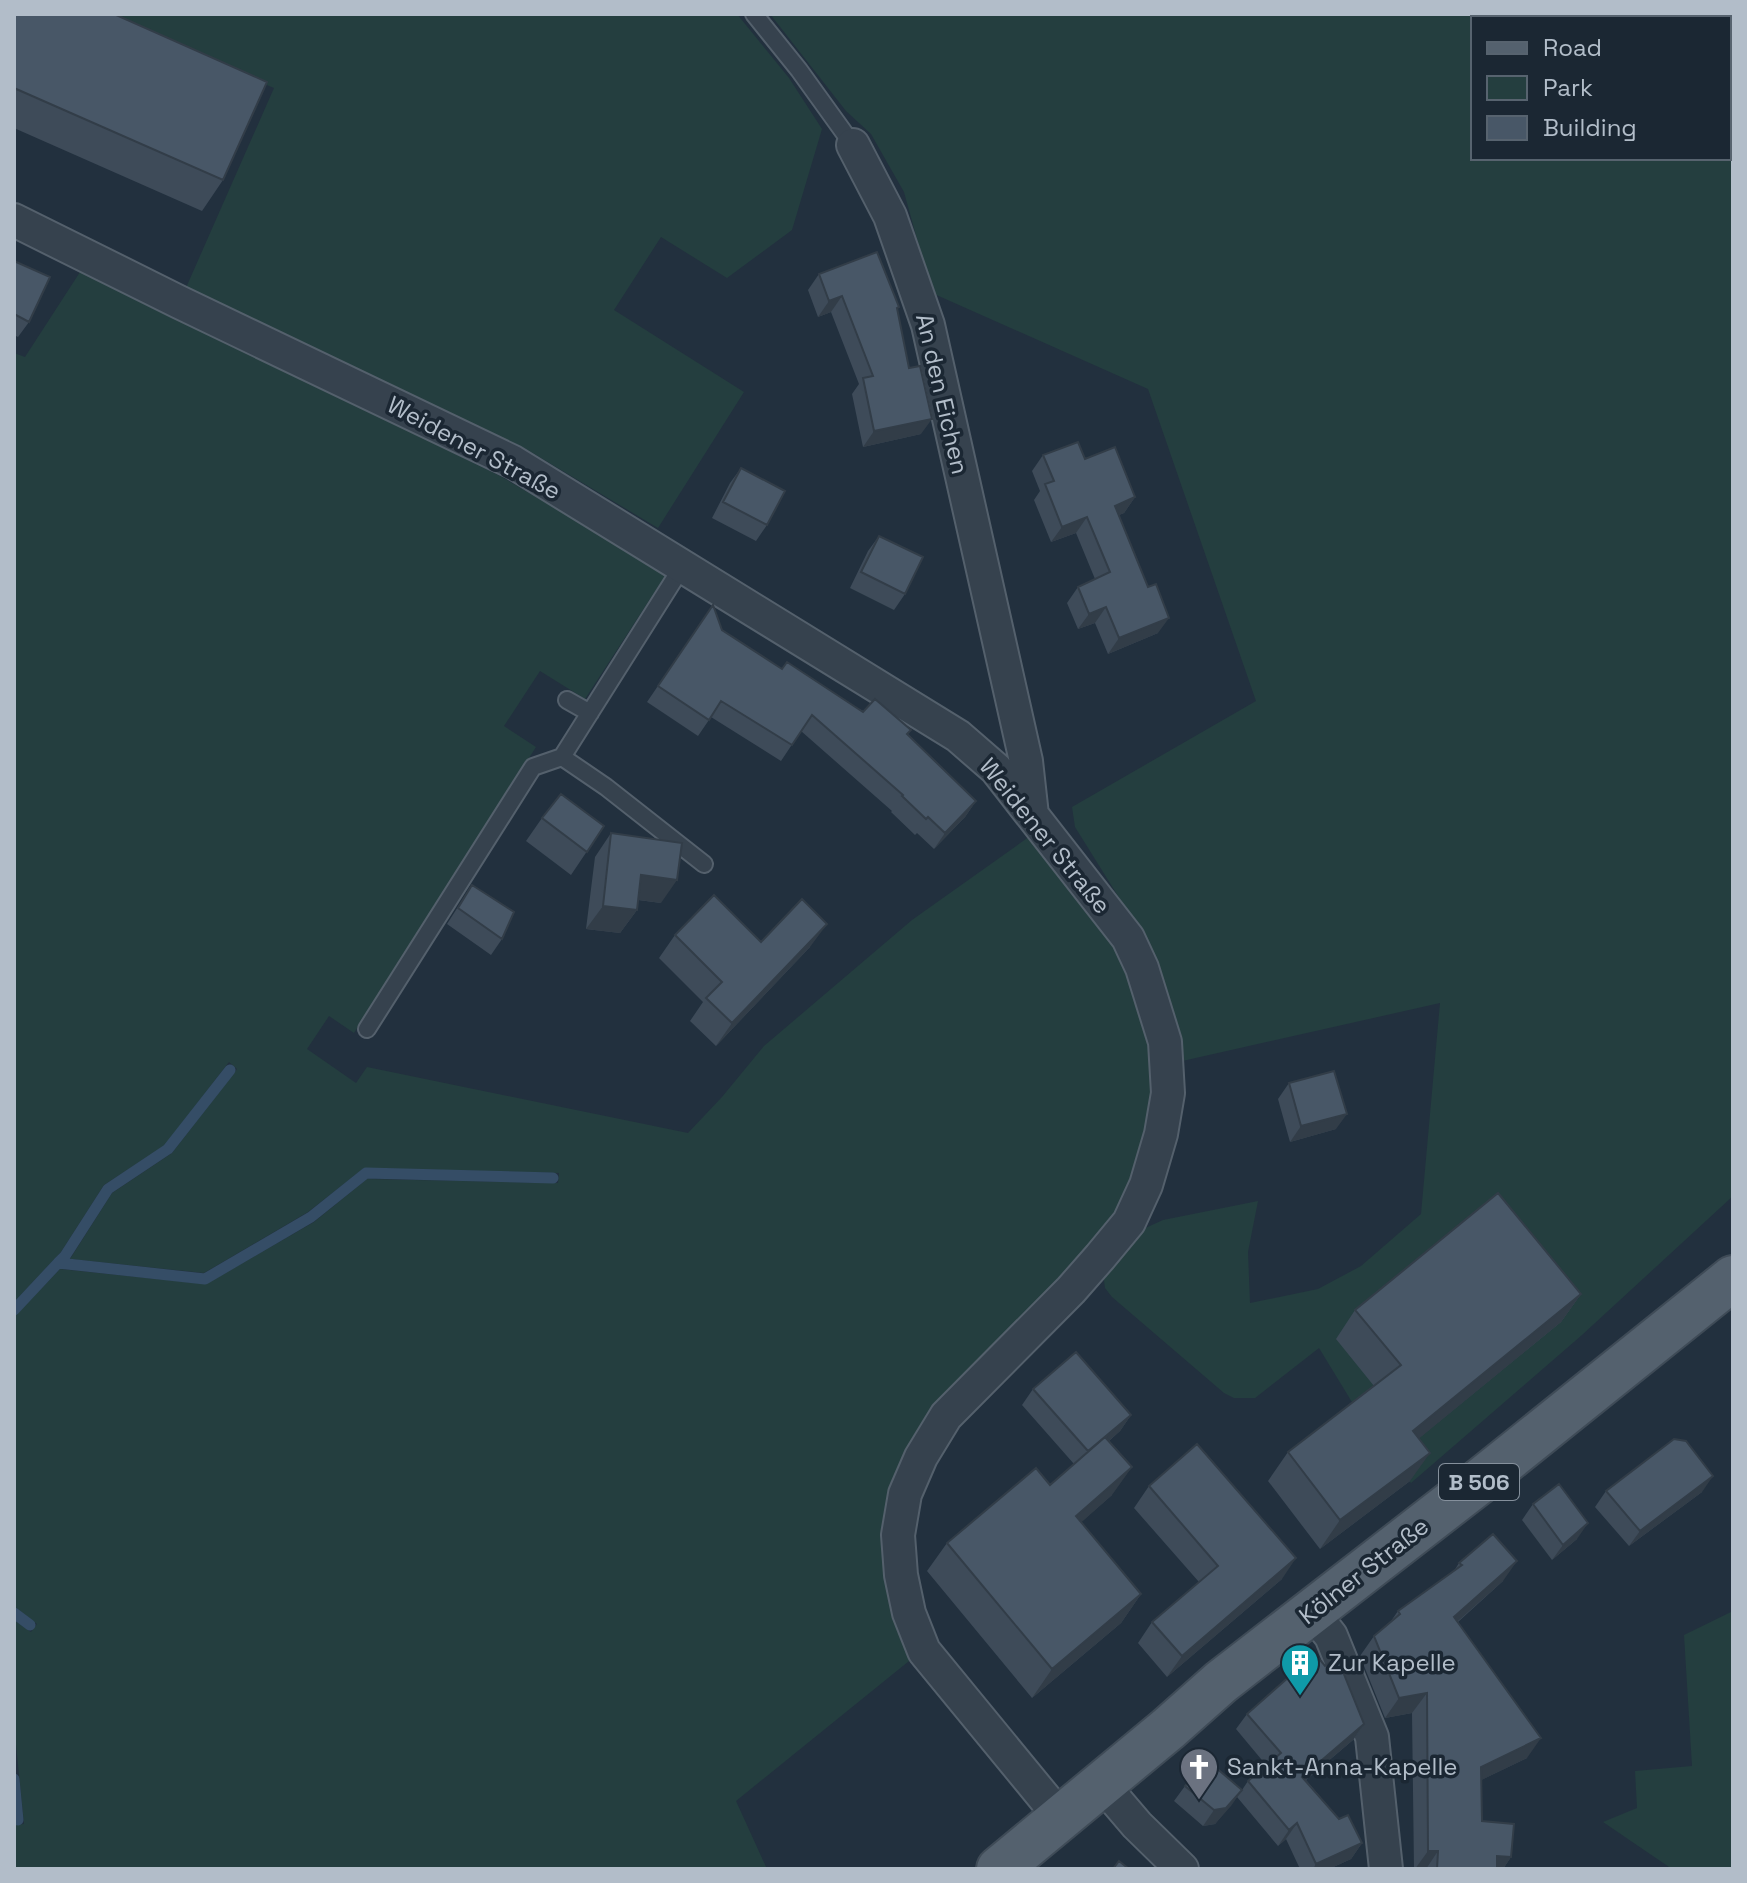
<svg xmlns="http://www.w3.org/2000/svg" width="1747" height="1883" viewBox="0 0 1747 1883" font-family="'Space Grotesk',sans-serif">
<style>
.green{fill:#243e3f;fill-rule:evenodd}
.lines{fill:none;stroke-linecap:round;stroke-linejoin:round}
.stream{stroke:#354d66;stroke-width:11}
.service-casing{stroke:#54606c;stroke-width:20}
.minor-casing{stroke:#54606c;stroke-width:36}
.primary-casing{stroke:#3f4b57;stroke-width:48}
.service{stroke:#36424e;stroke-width:16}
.minor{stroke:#36424e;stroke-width:32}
.primary{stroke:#54616e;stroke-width:44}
.wall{fill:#3e4b59}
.shaded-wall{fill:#323d48}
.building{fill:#485767;stroke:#323d48;stroke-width:2}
.labels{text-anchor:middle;stroke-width:7;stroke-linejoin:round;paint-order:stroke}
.shield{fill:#1b2733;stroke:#85909c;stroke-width:2}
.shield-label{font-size:22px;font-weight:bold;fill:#b2bdc9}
.street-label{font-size:24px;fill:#b2bdc9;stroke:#1b2733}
.poi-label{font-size:24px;fill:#b2bdc9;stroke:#1b2733;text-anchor:start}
</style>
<rect width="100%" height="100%" fill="#22303e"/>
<path class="green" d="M92 14H737L789 78 822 129 792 230 727 278 661 237 614 310 744 392 658 528 526 449 185 290 274 88Z
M770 14H1733V1196L1582 1335 1411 1483 1358 1412 1319 1348 1255 1398H1234L1224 1393 1112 1297 1105 1288 1103 1272 1139 1231 1163 1220 1258 1201 1248 1252 1250 1303 1318 1289 1361 1266 1421 1214 1440 1003 1178 1062 1138 928 1075 827 1072 807 1256 701 1148 389 932 293 904 192 871 134 846 111ZM1473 18H1729V158H1473Z
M82 269 500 476 667 573 585 699 540 671 504 726 536 747 354 1033 329 1016 307 1049 356 1083 367 1067 688 1133 722 1097 764 1046 912 920 1033 834 1118 948 1152 1047 1156 1090 1149 1132 1119 1212 911 1448 914 1657 736 1801 767 1869H14V1825L24 1824 14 1725V1620L31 1632 37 1624 14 1606V1317L60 1269 206 1284 314 1222 367 1179 558 1183 559 1173 364 1168 308 1212 204 1273 70 1259 112 1193 172 1153 237 1069 229 1062 165 1145 104 1185 61 1252 14 1302V353L25 357Z
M1733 1611V1869H1672L1603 1822 1637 1808 1635 1771 1692 1766 1684 1635Z"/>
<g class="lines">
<path class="stream" d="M58 1263 65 1256 108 1189 168 1149 230 1070
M14 1310 58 1263 205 1279 311 1217 366 1173 553 1178
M14 1613 30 1625
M14 1779 18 1820"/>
<defs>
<path id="service" d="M754 14 799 70 853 145
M682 567 562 757 606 787 704 864
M567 700 590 713
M367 1029 533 767 562 757"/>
<path id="minor" d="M853 145 890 216 928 325 1026 761 1032 815
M14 220 179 302 513 462 958 736 996 769 1128 938 1142 968 1165 1042 1168 1093 1161 1134 1146 1185 1129 1222 1100 1257 1071 1290 946 1416 921 1457 905 1494 898 1535 901 1575 909 1613 924 1651 1061 1818
M1312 1612 1331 1636 1372 1737 1386 1869
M1102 1784 1137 1825 1182 1869"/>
<path id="primary" d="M999 1869 1168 1729 1221 1682 1484 1478 1733 1278"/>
</defs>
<use href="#service" class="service-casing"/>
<use href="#minor" class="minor-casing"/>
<use href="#primary" class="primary-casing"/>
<use href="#service" class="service"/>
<use href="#minor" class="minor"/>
<use href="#primary" class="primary"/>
</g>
<path class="wall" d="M14 14 223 180 202 211 14 128Z
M14 261 29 322 18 337 14 335Z
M819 274 897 310 921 434 863 447 852 394 859 384 831 312 818 317 808 290Z
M1043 455 1085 459 1135 497 1124 513 1119 515 1158 633 1108 654 1095 623 1078 629 1067 603 1078 587 1095 579 1076 533 1051 542 1034 500 1040 491 1032 471Z
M741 468 767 525 756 541 712 518 730 483Z
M879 536 905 594 894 610 850 588 868 551Z
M713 605 722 630 782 669 908 734 976 801 965 817 934 849 917 833 915 835 891 812 892 811 801 731 781 761 711 717 698 736 647 702Z
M542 818 604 826 571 875 526 841Z
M611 833 661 903 638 900 637 910 620 933 586 929 595 857Z
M472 885 502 939 491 955 447 924Z
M675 935 761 942 810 947 716 1046 690 1021 703 1002 659 958Z
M1289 1083 1336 1129 1290 1142 1278 1099Z
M1581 1294 1561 1322 1419 1438 1410 1481 1320 1549 1268 1481 1288 1452 1374 1386 1336 1339 1355 1310Z
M1033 1389 1131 1415 1120 1431 1109 1441 1112 1495 1081 1522 1141 1594 1121 1623 1032 1698 927 1571 947 1543 1050 1485 1074 1464 1022 1405Z
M1149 1486 1282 1579 1167 1677 1138 1643 1152 1622 1199 1582 1134 1508Z
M1606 1491 1702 1492 1629 1546 1595 1507Z
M1533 1504 1577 1539 1552 1560 1522 1520Z
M1459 1563 1503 1581 1458 1622 1527 1758 1481 1780 1482 1821 1511 1857 1503 1869H1414L1412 1713 1385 1718 1360 1656 1374 1636 1389 1624 1398 1611 1454 1571Z
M1247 1714 1364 1724 1353 1740 1306 1780 1339 1819 1362 1843 1351 1859 1329 1869H1300L1286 1839 1278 1846 1237 1797 1215 1824 1203 1826 1174 1801 1185 1786 1242 1790 1248 1781 1266 1765 1236 1729Z"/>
<path class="shaded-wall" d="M842 296 831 312 818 317 829 301Z
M932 419 921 434 863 447 874 431Z
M1135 497 1124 513 1104 521 1115 506Z
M1087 517 1076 533 1051 542 1062 527Z
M1106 607 1095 623 1078 629 1089 614Z
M1169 618 1158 633 1108 654 1119 638Z
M976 801 965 817 934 849 945 833Z
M641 875 677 880 661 903 625 898Z
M603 906 637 910 620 933 586 929Z
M827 924 810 947 716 1046 732 1023Z
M1347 1114 1336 1129 1290 1142 1301 1126Z
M1581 1294 1561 1322 1394 1459 1413 1431Z
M1131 1415 1120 1431 1078 1468 1089 1452Z
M1430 1453 1410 1481 1320 1549 1340 1520Z
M1132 1467 1112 1495 1056 1545 1076 1516Z
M1713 1476 1702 1492 1629 1546 1640 1531Z
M1588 1523 1577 1539 1552 1560 1563 1545Z
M1296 1558 1282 1579 1167 1677 1182 1656Z
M1517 1561 1503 1581 1440 1637 1454 1617Z
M1141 1594 1121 1623 1032 1698 1052 1669Z
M1427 1693 1412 1713 1385 1718 1399 1698Z
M1364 1724 1353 1740 1291 1792 1302 1777Z
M1541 1738 1527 1758 1467 1787 1481 1767Z
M1242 1790 1231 1806 1215 1824 1203 1826 1214 1810Z
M1297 1823 1286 1839 1278 1846 1289 1830Z
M1362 1843 1351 1859 1329 1869H1313L1316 1864Z
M1428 1851H1438L1426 1869H1415Z
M1497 1856 1511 1857 1503 1869H1489Z"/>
<path class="building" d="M14 14H114L267 82 223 180 14 88Z
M877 252 899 307 897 308 909 368 920 366 932 419 874 431 863 378 873 376 842 296 829 301 819 274Z
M14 261 50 277 29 322 14 314Z
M1078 442 1085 459 1115 447 1135 497 1115 506 1148 587 1156 584 1169 618 1119 638 1106 607 1089 614 1078 587 1110 572 1087 517 1062 527 1045 484 1054 481 1043 455Z
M741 468 785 491 767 525 723 502Z
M879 536 923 557 905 594 861 572Z
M713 605 722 630 782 669 787 662 863 712 875 699 911 730 907 734 976 801 945 833 928 817 926 819 902 796 903 795 812 715 792 745 721 701 709 720 658 686Z
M561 794 604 826 587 852 542 818Z
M611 833 682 843 677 880 641 875 637 910 603 906Z
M472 885 514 912 502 939 458 908Z
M714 895 761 942 802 899 827 924 732 1023 706 998 722 982 675 935Z
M1334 1071 1347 1114 1301 1126 1289 1083Z
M1498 1193 1581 1294 1413 1431 1430 1453 1340 1520 1288 1452 1401 1365 1355 1310Z
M1076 1352 1131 1415 1088 1451 1033 1389Z
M1105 1437 1132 1467 1076 1516 1141 1594 1052 1669 947 1543 1036 1468 1050 1485Z
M1674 1439 1686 1441 1713 1476 1640 1531 1606 1491Z
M1197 1444 1296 1558 1182 1656 1152 1622 1218 1566 1149 1486Z
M1559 1484 1588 1523 1563 1545 1533 1504Z
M1493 1534 1517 1561 1454 1617 1541 1738 1481 1767 1482 1821 1514 1824 1511 1857 1497 1856V1869H1437L1438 1851H1428L1427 1693 1399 1698 1374 1636 1400 1614 1398 1611 1462 1565 1459 1563Z
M1315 1654 1325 1666 1337 1657 1364 1724 1302 1777 1339 1819 1348 1815 1362 1843 1316 1864 1297 1823 1289 1830 1248 1781 1281 1753 1247 1714Z
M1207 1760 1242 1790 1226 1808 1214 1810 1185 1786Z
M1119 1861 1129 1869H1113Z"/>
<defs>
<symbol id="building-pin" viewBox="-11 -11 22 30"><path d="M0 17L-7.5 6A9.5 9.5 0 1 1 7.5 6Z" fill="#0f9aa8" stroke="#1b2733"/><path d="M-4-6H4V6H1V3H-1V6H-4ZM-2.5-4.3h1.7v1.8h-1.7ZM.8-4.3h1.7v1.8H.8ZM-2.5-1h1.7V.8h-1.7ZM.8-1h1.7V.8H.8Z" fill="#fff"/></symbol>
<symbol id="church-pin" viewBox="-11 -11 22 30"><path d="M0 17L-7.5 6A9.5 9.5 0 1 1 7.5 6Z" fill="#6b7280" stroke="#1b2733"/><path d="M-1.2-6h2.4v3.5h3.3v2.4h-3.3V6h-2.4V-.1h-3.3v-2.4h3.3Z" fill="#fff"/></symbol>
</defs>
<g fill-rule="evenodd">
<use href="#building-pin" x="1278" y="1641" width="44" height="60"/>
<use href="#church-pin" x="1177" y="1745" width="44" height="60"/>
</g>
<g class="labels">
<rect class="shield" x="1439" y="1464" width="80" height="36" rx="6"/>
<g class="shield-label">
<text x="1479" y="1490">B 506</text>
</g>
<g class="street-label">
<text transform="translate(942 394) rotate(77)" y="8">An den Eichen</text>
<text transform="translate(474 448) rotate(28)" y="8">Weidener Straße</text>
<text transform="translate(1045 836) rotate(51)" y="8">Weidener Straße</text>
<text transform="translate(1364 1571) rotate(-38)" y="8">Kölner Straße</text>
</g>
<g class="poi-label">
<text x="1328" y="1671">Zur Kapelle</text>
<text x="1227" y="1775">Sankt-Anna-Kapelle</text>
</g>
</g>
<rect width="1747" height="1883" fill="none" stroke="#b2bdc9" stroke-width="32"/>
<rect x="1471" y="16" width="260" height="144" fill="#1b2733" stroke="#57636f" stroke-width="2"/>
<rect x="1487" y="42" width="40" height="12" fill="#54616e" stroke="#57636f" stroke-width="2"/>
<text x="1543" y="56" font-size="24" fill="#b2bdc9">Road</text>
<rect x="1487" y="76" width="40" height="24" fill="#243e3f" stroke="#57636f" stroke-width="2"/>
<text x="1543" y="96" font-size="24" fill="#b2bdc9">Park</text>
<rect x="1487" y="116" width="40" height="24" fill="#485767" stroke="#57636f" stroke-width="2"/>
<text x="1543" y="136" font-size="24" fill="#b2bdc9">Building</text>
</svg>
